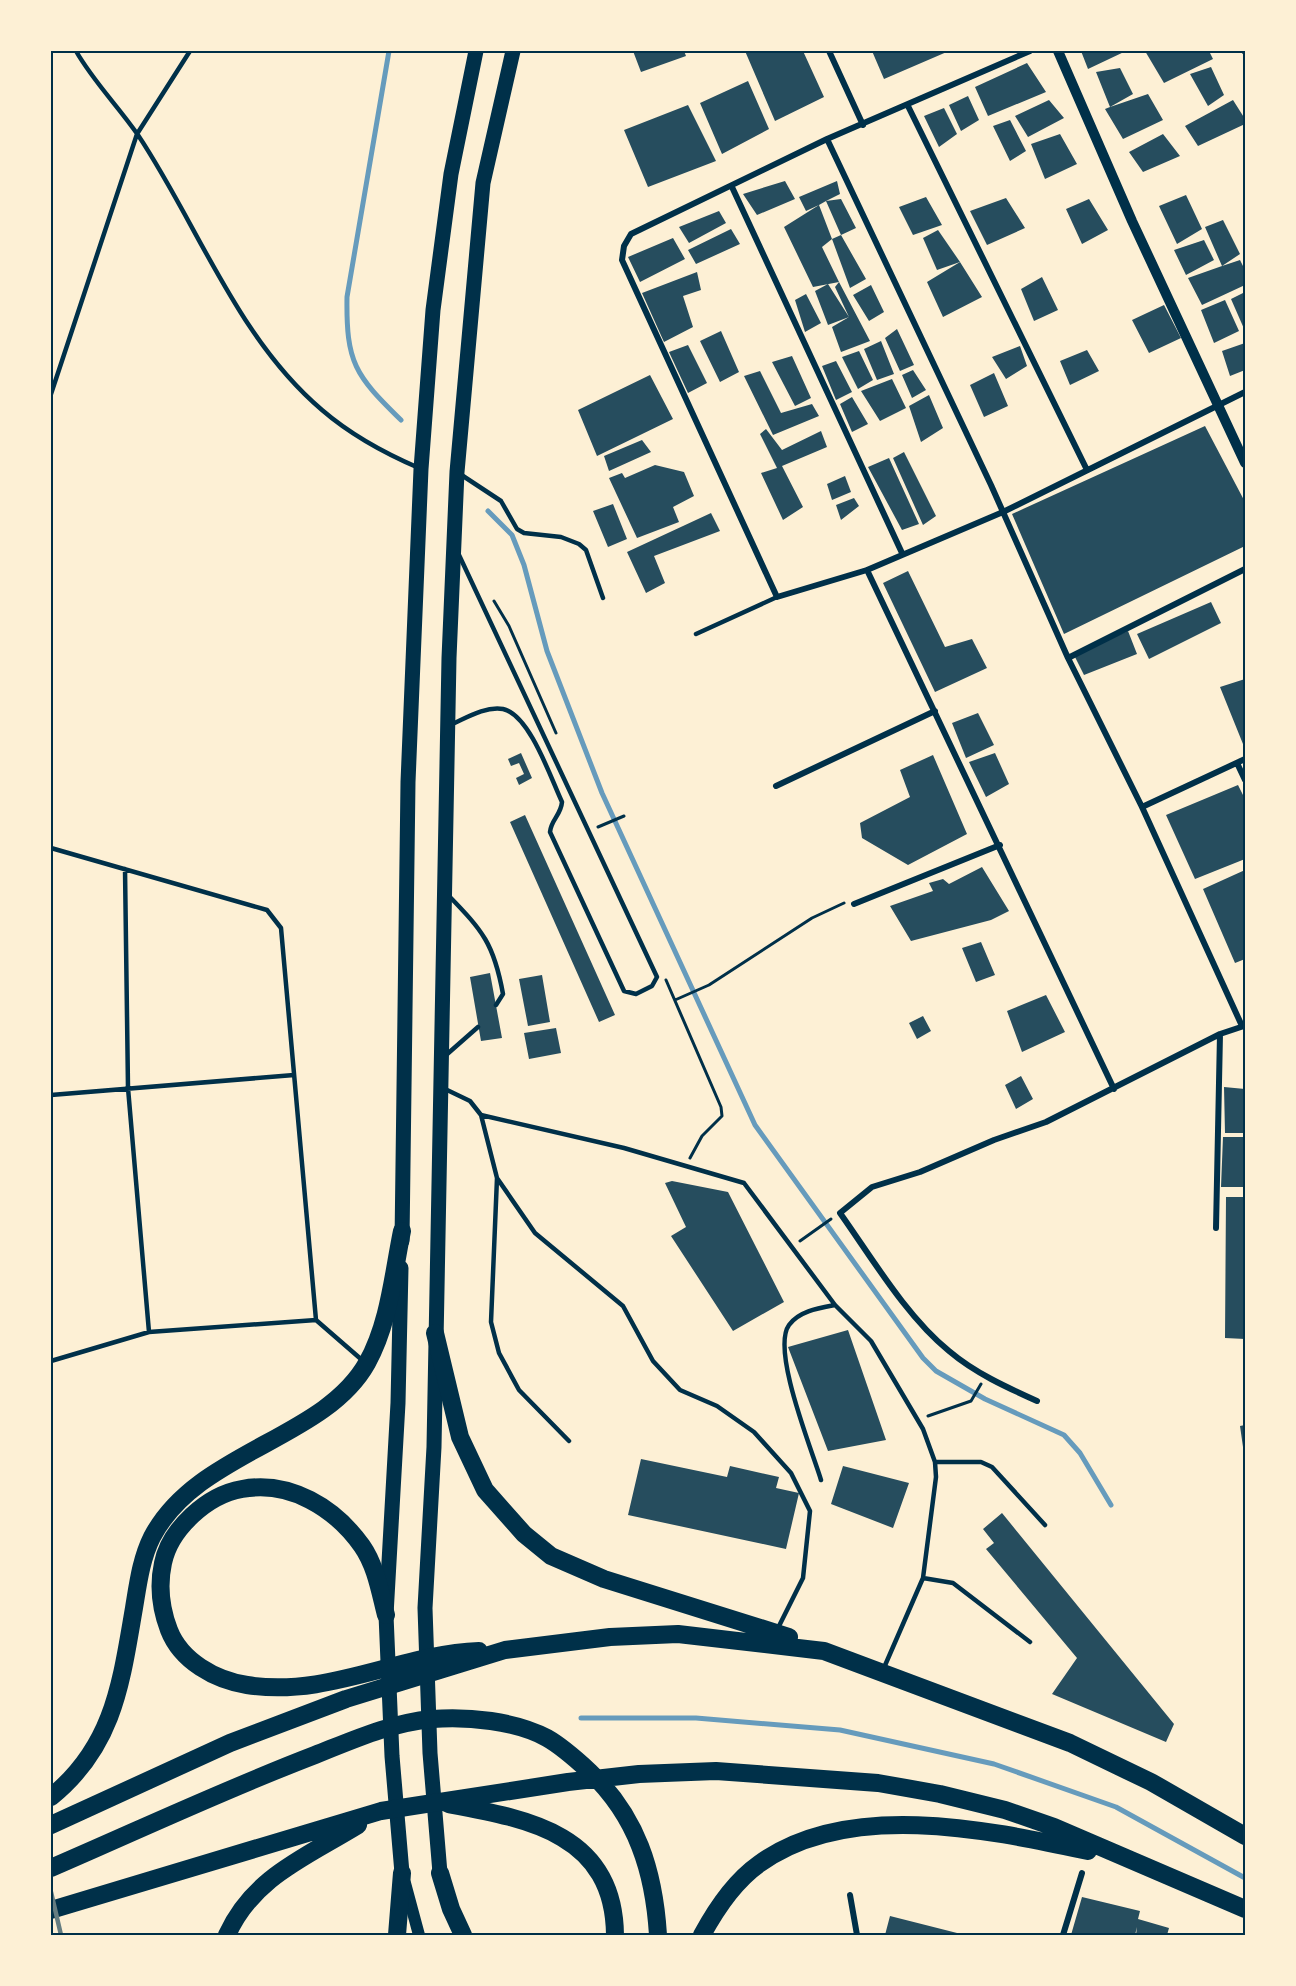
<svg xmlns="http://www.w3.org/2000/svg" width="1296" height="1986" viewBox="0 0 1296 1986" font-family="Jost,sans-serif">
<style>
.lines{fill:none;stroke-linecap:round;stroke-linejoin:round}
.stream{stroke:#669bbc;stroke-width:5}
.building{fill:#264d5e}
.path{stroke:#003049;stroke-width:3}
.service{stroke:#003049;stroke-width:4.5}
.minor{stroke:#003049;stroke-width:6}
.tertiary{stroke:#003049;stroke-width:10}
.secondary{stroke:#003049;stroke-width:12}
.primary{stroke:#003049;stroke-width:15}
.motorway{stroke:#003049;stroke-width:18}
.rail{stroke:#657d81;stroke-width:4.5}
.neatline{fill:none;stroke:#003049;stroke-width:2}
</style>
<rect width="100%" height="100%" fill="#fdf0d5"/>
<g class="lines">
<path class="stream" d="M389 51 347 297C346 363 355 375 401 420
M488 511 512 535 524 565 547 651 602 793 755 1125 923 1358 936 1371 985 1399 1064 1435 1080 1453 1111 1505
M581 1718H696L840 1730 994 1764 1116 1807 1245 1878"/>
</g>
<path class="building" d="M633 51H684L686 56 641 72Z
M745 51H803L824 97 775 121Z
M872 51H949L884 79Z
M1081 51H1126L1088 69Z
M1145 51H1209L1213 59 1164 83Z
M1027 63 1046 92 988 116 975 87Z
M1211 67 1224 95 1208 106 1190 74Z
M1120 68 1133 94 1110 107 1148 94 1163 120 1123 139 1105 109 1110 107 1096 72Z
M748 81 769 129 722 154 700 103Z
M968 96 979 120 961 131 949 105Z
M1049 100 1064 118 1028 137 1015 116Z
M1233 100 1245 119V124L1198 146 1185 126Z
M688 105 716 161 648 187 624 130Z
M944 108 957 134 939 147 924 116Z
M1010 120 1026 151 1010 161 993 126Z
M1060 134 1077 164 1045 179 1031 144Z
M1163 134 1180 156 1143 172 1129 152Z
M785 181 795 199 757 215 743 194Z
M837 181 840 194 826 201 841 199 856 228 841 235 826 201 819 205 832 239 822 247 839 282 813 287 784 227 819 205 806 211 799 197Z
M1186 195 1202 229 1177 244 1159 206Z
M926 197 942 225 913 235 899 207Z
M1006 198 1025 228 987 245 970 211Z
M1089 199 1108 230 1082 244 1066 209Z
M719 211 726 223 689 243 679 227Z
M1223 220 1240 254 1222 266 1240 260 1245 270V285L1202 305 1188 278 1222 266 1205 227Z
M731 229 740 244 696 264 688 250Z
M938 230 960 262 982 297 943 317 927 282 960 262 937 270 923 238Z
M841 235 866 279 850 288 832 239Z
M673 238 685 259 640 282 628 257Z
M1204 240 1214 260 1186 275 1174 250Z
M697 272 701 290 683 296 693 327 664 342 642 293Z
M1042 277 1058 310 1034 321 1021 289Z
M839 282 870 341 841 352 832 327 849 317 828 325 815 291 828 284 849 317 835 287Z
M871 285 884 312 869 321 853 295Z
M1245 292V331L1231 299Z
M806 294 821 323 805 332 795 300Z
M1225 300 1239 331 1214 343 1201 310Z
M1164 305 1181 338 1149 353 1132 320Z
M897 329 914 365 900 371 885 338Z
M721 331 739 372 720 382 700 341Z
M881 341 894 374 877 380 864 349Z
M1245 343V370L1230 376 1222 351Z
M688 345 707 383 688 393 669 352Z
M1020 346 1027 366 1006 379 992 357Z
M1087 350 1099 371 1070 385 1060 361Z
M859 351 873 380 858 389 842 357Z
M792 356 811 398 795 406 772 362Z
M836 361 852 392 836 400 822 366Z
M913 370 926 390 912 398 902 375Z
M760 371 781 413 812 404 819 416 773 435 744 376Z
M994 373 1008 406 984 417 970 385Z
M650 375 673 419 597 456 578 410Z
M892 379 906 408 880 421 861 391Z
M929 395 943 428 921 442 909 406Z
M852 397 868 424 852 432 840 404Z
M1205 426 1245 502V546L1064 634 1012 514Z
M766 429 782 450 821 431 827 447 782 466 803 507 783 520 761 473 777 468 760 434Z
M642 440 651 452 609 471 604 456Z
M904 452 936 516 923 525 893 458Z
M889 458 919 524 902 530 868 467Z
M655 465 684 472 694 496 673 507 679 522 637 538 609 478 622 473 625 478Z
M845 476 851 492 832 500 827 484Z
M854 498 859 506 841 520 836 505Z
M613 504 627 539 608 547 593 511Z
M711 513 720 531 654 556 665 583 646 593 627 552Z
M908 571 945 647 972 639 987 668 935 692 883 583Z
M1211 602 1221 623 1149 659 1137 634Z
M1128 631 1137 654 1084 675 1074 655Z
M1245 679V749L1220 687Z
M978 713 994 745 966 758 952 723Z
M521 753 532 778 519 785 516 778 524 774 519 763 511 766 508 759Z
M995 753 1009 784 986 797 969 762Z
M933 755 967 834 908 865 862 838 860 823 910 797 900 770Z
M1238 785 1245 799V859L1195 879 1166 815Z
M525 815 615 1015 599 1022 510 822Z
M982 867 1009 911 991 920 911 941 890 906 933 891 929 883 943 879 949 884Z
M1245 870V959L1235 963 1203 889Z
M981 942 995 975 976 982 962 948Z
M490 973 502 1038 481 1041 470 977Z
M542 975 550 1022 528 1026 519 979Z
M1046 995 1065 1032 1022 1052 1007 1011Z
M923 1016 931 1031 917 1039 909 1023Z
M556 1028 561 1053 529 1059 524 1033Z
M1021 1076 1033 1099 1016 1109 1005 1085Z
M1224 1087 1245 1089V1133H1225Z
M1223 1137H1245V1187H1221Z
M672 1181 728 1192 784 1302 733 1331 671 1236 686 1227 665 1183Z
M1226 1197H1245V1339L1225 1338Z
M848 1330 886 1440 828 1451 788 1347Z
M1245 1425V1447H1243L1240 1426Z
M641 1459 727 1477 730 1466 779 1477 776 1488 799 1493 786 1549 628 1515Z
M843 1466 909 1483 893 1528 831 1504Z
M1002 1513 1174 1724 1166 1742 1052 1694 1077 1658 986 1549 994 1543 983 1529Z
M1082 1897 1140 1911 1138 1919 1169 1928 1167 1935H1136L1137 1927 1135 1935H1071Z
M890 1916 961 1934V1935H885Z"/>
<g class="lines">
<path class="path" d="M494 601 509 626 556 733
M598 827 624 816
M666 980 721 1107 722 1116 702 1136 690 1158
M675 1000 709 985 812 918 844 903
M800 1241 831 1219
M928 1416 971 1401 981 1384"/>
<path class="service" d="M76 51C93 81 118 106 138 135 198 225 237 338 322 410 351 435 384 453 419 468
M51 394 137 134 190 51
M460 474 501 501 517 529 524 533 561 537 579 544 586 550 603 598
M696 634 777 597
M450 725C466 718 485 706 503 709 530 715 551 779 562 802 561 815 551 820 550 832L624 991 636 994 652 986 657 977 459 555
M51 848 267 910 281 928 316 1320 362 1360
M125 869 128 1088 149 1332
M448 895C483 931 494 944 503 994L496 1005
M445 1056 478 1027
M445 1089 470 1101 481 1115 497 1178 535 1233 623 1306 653 1361 680 1390 717 1406 754 1432 791 1473 810 1511 803 1578 778 1628
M51 1095 294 1075
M481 1115 624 1148 744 1183 835 1305 871 1341 923 1429 935 1462 936 1477 923 1578 883 1670
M497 1178 491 1322 499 1353 519 1390 569 1441
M51 1361 149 1332 316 1320
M935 1462H981L992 1467 1045 1525
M821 1480C812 1450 771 1350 789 1325 799 1311 819 1308 835 1305
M923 1578 953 1583 1030 1642"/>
<path class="minor" d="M829 51 863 125
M1030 51 827 139 631 234 624 246 622 260 777 597 867 570 1003 512 1245 392
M1244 51 1245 52
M908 106 1087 470
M827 139 991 485 1068 658 1142 807 1242 1026
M732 187 902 553
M867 570 1114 1089
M1068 658 1245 569
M1237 763 1245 780
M776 786 935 711
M1142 807 1245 759
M854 904 1000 845
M1216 1228 1220 1034
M1037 1401C1006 1387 975 1373 949 1351 906 1316 872 1258 840 1213L872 1187 920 1172 994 1140 1046 1122 1220 1034 1244 1026
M850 1895 857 1935
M1063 1935 1082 1873"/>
<path class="tertiary" d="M1058 51 1132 221 1245 463"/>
<path class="secondary" d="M405 1883 419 1935"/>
<path class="primary" d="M402 1241 408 782 421 469 433 310 451 174 476 51
M401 1268 398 1403 386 1615 392 1756 402 1873
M440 1873 430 1753 425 1608 434 1447 449 658 457 472 483 183 513 51"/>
<path class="motorway" d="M435 1333 460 1437 485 1490 524 1534 551 1556 604 1579 789 1637
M386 1615C380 1592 376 1566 362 1546 335 1508 290 1480 242 1489 207 1495 170 1529 163 1563 158 1586 161 1609 169 1630 181 1661 215 1680 247 1685 328 1698 400 1654 479 1651
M51 1797C114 1746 121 1683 134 1608 138 1584 141 1559 152 1537 197 1451 324 1440 367 1363 389 1324 393 1275 402 1231
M448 1804C529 1819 614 1834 615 1935
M51 1825 230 1743 346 1699 505 1650 610 1637 678 1634 824 1651 1070 1743 1151 1782 1245 1836
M51 1868C139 1830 226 1789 315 1755 353 1740 390 1723 432 1719 467 1716 516 1721 547 1738 563 1747 577 1760 590 1772 637 1817 654 1871 658 1935
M440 1873 451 1909 463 1935
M51 1910 381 1811 568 1782 639 1774 716 1771 878 1783 940 1794 1005 1810 1054 1827 1245 1909
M227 1935C253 1877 306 1857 358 1825
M397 1935 402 1873
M702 1935C716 1909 735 1881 759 1864 848 1799 989 1830 1088 1851"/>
<path class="rail" d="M51 1892 61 1935"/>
</g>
<rect width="1296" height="1986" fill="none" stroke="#fdf0d5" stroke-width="105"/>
<rect x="52" y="52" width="1192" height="1882" class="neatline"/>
</svg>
